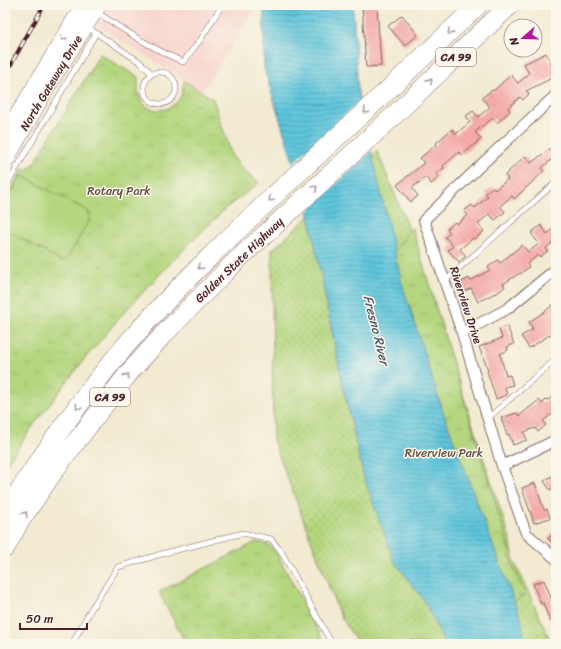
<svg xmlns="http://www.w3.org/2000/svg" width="561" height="649" viewBox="0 0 561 649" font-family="Sriracha,sans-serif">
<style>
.built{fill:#f7d0c9}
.grass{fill:url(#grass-dots);stroke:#7f7a54}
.park{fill:url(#park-tufts);stroke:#7f7a54}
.garden{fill:#b4d67e;stroke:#7f7a54}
.water{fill:url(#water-rules);stroke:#547284}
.pier{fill:#f2ead1}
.building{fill:url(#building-back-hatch)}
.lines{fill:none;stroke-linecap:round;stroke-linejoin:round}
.lane-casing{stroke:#856665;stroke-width:6}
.street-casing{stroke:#856665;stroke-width:12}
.secondary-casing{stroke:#856665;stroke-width:16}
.highway-casing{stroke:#856665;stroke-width:20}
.lane{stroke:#fff;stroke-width:5}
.street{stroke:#fff;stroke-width:10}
.secondary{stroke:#fff;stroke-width:15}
.highway{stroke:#fff;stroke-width:19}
.rail-casing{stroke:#4a1f2b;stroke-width:4}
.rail{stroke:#fbf7ec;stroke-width:2.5;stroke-dasharray:8;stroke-linecap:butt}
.oneway{stroke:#ae9aa0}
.labels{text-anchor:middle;stroke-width:3;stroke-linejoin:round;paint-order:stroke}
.shield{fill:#fbf7ec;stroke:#7f6065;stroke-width:1}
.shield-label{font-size:11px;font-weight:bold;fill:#4a1f2b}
.street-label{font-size:12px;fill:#4a1f2b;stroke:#fbf7ec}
.park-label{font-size:12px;fill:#644d40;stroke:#fbf7ec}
.water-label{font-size:13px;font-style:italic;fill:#515969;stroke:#fbf7ec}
</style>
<defs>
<pattern id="grass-dots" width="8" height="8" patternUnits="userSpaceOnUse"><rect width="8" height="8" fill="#b4d67e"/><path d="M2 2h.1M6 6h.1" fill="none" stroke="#9cb76d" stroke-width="1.8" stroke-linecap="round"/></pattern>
<pattern id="park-tufts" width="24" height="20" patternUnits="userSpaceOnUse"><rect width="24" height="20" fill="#b4d67e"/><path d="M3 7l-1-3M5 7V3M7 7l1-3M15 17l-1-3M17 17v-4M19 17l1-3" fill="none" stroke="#9cb76d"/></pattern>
<pattern id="water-rules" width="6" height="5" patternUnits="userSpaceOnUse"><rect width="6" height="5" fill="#5fc6dc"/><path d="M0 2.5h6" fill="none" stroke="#50a0b3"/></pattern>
<pattern id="building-back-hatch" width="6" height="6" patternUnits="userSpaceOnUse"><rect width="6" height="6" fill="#f8adab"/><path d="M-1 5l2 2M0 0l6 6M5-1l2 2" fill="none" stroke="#d69493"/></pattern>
</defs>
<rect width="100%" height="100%" fill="#fbf7ec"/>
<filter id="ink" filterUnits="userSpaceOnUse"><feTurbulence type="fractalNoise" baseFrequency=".025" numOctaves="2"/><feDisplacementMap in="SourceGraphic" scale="8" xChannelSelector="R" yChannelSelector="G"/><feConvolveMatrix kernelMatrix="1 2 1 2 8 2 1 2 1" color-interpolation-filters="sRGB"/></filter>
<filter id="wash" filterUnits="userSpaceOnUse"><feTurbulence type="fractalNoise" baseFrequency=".012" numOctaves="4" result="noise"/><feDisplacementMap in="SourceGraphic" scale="16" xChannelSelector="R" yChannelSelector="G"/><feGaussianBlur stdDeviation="0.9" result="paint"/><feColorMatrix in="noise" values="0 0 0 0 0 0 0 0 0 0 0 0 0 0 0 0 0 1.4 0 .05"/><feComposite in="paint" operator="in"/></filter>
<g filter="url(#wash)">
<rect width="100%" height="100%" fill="#f2ead1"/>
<path class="built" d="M107 5H257L202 92 99 26 97 21Z"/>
<path class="grass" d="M377 151 409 229 511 542 514 561 552 644H358L339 613 273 440 272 250 334 194Z"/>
<path class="park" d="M100 54 138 77C138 85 137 95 142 102 152 115 171 111 179 99 183 94 183 86 184 81L213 99 232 156 243 170 259 183 227 207 180 253 128 308 86 357 33 426 5 466V201L22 170 32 167Z
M412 228 507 541 512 564 525 594 481 626 394 251Z
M256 542 268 544 277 554 325 644H186L159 592Z"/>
<path class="garden" d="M21 175 89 212V221L66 260 61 261 5 229V205Z"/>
<path class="water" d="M264 5H353L358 93 401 280 443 412 522 622 525 644H445L423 599 394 561 363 475 341 377 308 210 264 68Z"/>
<path class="pier" d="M362 99 373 149 307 212 292 164Z"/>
<g id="blocks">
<path class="building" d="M362 5H377L381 66 366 67Z
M402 15 418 35 405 46 388 26Z
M546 53 551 63 556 61V76L526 91 529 94 523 100 520 97 508 108 510 111 497 123 493 118 475 132 481 139 462 155 459 152 443 166 444 168 436 174 439 177 431 184 426 177 412 188 418 196 411 202 397 185 424 163 420 158 437 144 436 143 452 129 456 134 470 122 466 116 473 111 478 117 490 107 482 98 492 90 493 91 511 75 518 83 529 74 524 64Z
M556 144V164L552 159 542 168 544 171 528 186 514 199 512 196 500 206 505 212 495 220 489 214 478 224 484 231 475 239 473 238 460 249 466 256 459 262 448 250 453 246 445 237 450 233 447 229 455 222 457 224 468 215 464 211 472 205 475 208 488 196 485 193 493 187 495 190 508 179 505 175 525 156 531 163Z
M541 225 547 234 556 227V240L546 248 548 251 540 257 538 255 527 264 529 267 520 274V273L503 284 505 287 496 294 495 293 478 302 471 288 463 292 459 284 469 278 470 281 490 270 488 267 498 260 500 263 522 245 528 252 539 244 531 233Z
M556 302V331L529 348 521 336 533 329 529 322 544 312Z
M507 326 514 344 507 347 508 350 500 354 506 376 510 375 513 385 505 387 507 395 496 399 487 371 488 370 479 347 502 338 499 329Z
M556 394V411L543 421 546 425 538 432 535 428 524 432 527 440 513 445 509 434 507 435 501 418 517 413 519 416 539 400 542 404 547 399 548 400Z
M552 476 556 481V486L550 490 544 481Z
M535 483 544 510 547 509 550 518 534 523 522 488Z
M556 530V546L548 539Z
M544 580 553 603 556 602V618L550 621 543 603 541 604 533 584Z"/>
</g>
</g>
<g filter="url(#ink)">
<use href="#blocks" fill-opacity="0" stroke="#856665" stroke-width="1"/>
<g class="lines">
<defs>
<path id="lane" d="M97 12C124 31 152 48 183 62L201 39 222 5
M87 27 140 62 152 74
M144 88a16 16 0 1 1 32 0a16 16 0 1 1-32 0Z
M5 188 96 33
M445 281 556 182
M488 418 556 359
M72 644 91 609 118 567 165 553 243 533 271 539 281 551 332 644"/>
<path id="street" d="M556 95 483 163 424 220 462 333 502 466 526 533 556 559
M462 333 507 309 556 269
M502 466 556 440"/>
<path id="secondary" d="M5 135 83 5
M5 162 50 83 99 5"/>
<path id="highway" d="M5 513C42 455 81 398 126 345 178 285 236 231 294 177 356 120 417 63 478 5
M5 548 20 521 56 468 128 374 163 335 235 262 402 108 510 5"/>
</defs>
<use href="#lane" class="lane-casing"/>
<use href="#street" class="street-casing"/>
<use href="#secondary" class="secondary-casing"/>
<use href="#highway" class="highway-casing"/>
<use href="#lane" class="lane"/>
<use href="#street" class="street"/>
<use href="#secondary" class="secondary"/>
<use href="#highway" class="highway"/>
<defs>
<path id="rail" d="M5 75 44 5"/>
</defs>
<use href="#rail" class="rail-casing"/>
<use href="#rail" class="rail"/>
</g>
<defs><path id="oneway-chevron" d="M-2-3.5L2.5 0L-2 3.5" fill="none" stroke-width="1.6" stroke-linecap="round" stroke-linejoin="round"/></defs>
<g class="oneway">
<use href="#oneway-chevron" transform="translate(450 32) rotate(136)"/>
<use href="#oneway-chevron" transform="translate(63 38) rotate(121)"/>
<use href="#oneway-chevron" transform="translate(430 81) rotate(-44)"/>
<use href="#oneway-chevron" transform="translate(366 111) rotate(137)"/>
<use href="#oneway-chevron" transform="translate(315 188) rotate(-43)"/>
<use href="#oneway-chevron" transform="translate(271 199) rotate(137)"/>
<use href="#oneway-chevron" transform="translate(200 267) rotate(135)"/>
<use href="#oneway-chevron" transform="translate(127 376) rotate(-51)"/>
<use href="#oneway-chevron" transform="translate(78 407) rotate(127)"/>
<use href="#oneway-chevron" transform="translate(25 514) rotate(-57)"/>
</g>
</g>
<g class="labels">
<g class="shield">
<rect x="436" y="48" width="40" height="18" rx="3"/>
<rect x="90" y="388" width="40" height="18" rx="3"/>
</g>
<g class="shield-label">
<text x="456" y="61">CA 99</text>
<text x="110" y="401">CA 99</text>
</g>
<g class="street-label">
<text transform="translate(51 83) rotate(-59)" y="4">North Gateway Drive</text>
<text transform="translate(239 260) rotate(-44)" y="4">Golden State Highway</text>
<text transform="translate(466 305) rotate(72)" y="4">Riverview Drive</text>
</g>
<g class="park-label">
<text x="119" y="195">Rotary Park</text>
<text x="444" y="457">Riverview Park</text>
</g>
<g class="water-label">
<text transform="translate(377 330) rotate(76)" y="5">Fresno River</text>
</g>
</g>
<rect width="561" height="649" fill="none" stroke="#fbf7ec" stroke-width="20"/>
<g transform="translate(523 38) rotate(250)"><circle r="19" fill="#fbf7ec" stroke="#b4a19f"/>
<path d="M0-3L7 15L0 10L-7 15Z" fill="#b5179e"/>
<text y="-6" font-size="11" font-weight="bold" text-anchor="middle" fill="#4a1f2b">N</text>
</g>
<path d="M20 623v6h67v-6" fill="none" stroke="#4a1f2b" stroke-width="2"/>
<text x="26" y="623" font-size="12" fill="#4a1f2b" stroke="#fbf7ec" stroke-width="3" paint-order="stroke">50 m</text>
</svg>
